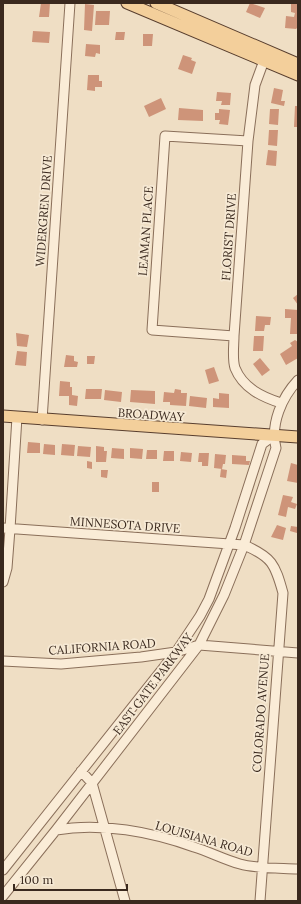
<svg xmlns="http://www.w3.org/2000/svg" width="301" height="904" viewBox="0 0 301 904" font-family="Lora,serif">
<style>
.building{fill:#ce9479}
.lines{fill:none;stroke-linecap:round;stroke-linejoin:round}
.minor-casing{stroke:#8a6f5a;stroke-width:11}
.major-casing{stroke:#583e2e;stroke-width:13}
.minor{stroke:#faecd7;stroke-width:9}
.major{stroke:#f3cf9b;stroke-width:11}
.labels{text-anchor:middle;stroke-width:3.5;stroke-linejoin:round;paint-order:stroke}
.street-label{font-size:12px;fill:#3a291e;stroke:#f6e9d4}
</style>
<rect width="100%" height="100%" fill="#efdec4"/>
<path class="building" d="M41 3H50L49 17H39Z
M250 3 265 8 260 18 246 12Z
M291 3H298V27L296 29 285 28 286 16 294 17 295 13 291 12Z
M85 4 94 5 92 31 84 30Z
M96 11H110L109 25H95Z
M33 31 50 32 49 43 32 42Z
M116 32H125L124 40H115Z
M143 34H153L152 46H143Z
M86 44 100 45V54L96 53 95 57 85 56Z
M183 55 192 58 191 60 196 62 192 74 178 69Z
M88 75H99V81H102V87H95V91L87 90Z
M274 88 283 90 281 101H285L284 106 271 103Z
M217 92 231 93 230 105H221L222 101H216Z
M161 98 166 109 149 117 144 106Z
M295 106H298V127H294Z
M179 108 203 110V121L178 120Z
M219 109 230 110 228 125 219 124 220 120H215V113H219Z
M270 109H279L278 125 269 124Z
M269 130H278L277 146 268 145Z
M268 150 277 151 276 166 266 165Z
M298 294V305L293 298Z
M285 309 298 310V334H290L291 318H285Z
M256 316 271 317 270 325H265L264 331H255Z
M16 333 29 335 27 347 17 346Z
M254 336H264L263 351H253Z
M295 340 298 342V358L286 365 280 354 292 346 290 343Z
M17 351 27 352 26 366 15 365Z
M66 355 74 356V361L78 362 77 367H64Z
M87 356H95L94 364H87Z
M260 358 270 370 262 376 253 364Z
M214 367 219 381 209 384 205 370Z
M60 381 70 382V387H72V395L78 396 77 406 69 405V396H59Z
M86 389H102L101 399H85Z
M175 389 181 390V393H187L186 406 170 405V402H163L164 392 174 393Z
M105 390 122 392 121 402 104 400Z
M131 390 155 391V404L130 402Z
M219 393 229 394V408L213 407V398L219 399Z
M190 396 207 398 206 408 189 406Z
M28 442 40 443V453H27Z
M44 444 55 445V455L43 454Z
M62 444 75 445 74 456 61 455Z
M78 446 91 447 90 457 77 456Z
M96 446 104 447V451H107L106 462H96Z
M112 448 124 449V459L111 458Z
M130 448 143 449 142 459 130 458Z
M147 450H157V459H146Z
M164 451H174V461H163Z
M181 452 192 453 191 462 180 461Z
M199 453H209L208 466H202V462H198Z
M215 454 226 455 225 464H223L222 469 214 468Z
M232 455 246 456V461H250L249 465 232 464Z
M87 461 92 462V469L87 468Z
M291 463 298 465V483L287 481Z
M221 469 227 470 226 478 220 477Z
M101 470H108L107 478 101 477Z
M152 482H159V492H152Z
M283 495 293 497 291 502 297 504 295 509 288 507 286 517 278 515Z
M277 525 286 528 283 540 271 537Z
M291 526 298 527 297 533 290 531Z"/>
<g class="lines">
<defs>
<path id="minor" d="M266 55 255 85 248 141 234 336C234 345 232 359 235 368 243 388 262 397 281 403
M234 336 152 330 165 136 248 141
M42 420 70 3
M3 528 244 545C272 557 275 564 283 593L260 901
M3 582 7 568 10 529 17 417
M3 661 61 664 141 657 176 652 199 645 298 653
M81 771 92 783 125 901
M56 830C101 822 152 832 194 847 210 852 225 860 240 864 258 869 280 868 298 869
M3 870 176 652 200 616 209 599 235 528 262 444 273 436
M3 896 56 830 199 645 224 595 244 545 276 448C270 424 282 397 298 380"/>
<path id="major" d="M127 3 298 75
M156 3 298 64
M3 416 298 437"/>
</defs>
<use href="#minor" class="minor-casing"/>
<use href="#major" class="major-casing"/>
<use href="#minor" class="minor"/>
<use href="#major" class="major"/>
</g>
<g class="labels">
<g class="street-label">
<text transform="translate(44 211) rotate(-86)" y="4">WIDERGREN DRIVE</text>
<text transform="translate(146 231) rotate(-86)" y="4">LEAMAN PLACE</text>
<text transform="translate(229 237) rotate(-86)" y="4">FLORIST DRIVE</text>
<text transform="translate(151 415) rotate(4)" y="4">BROADWAY</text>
<text transform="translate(125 525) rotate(4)" y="4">MINNESOTA DRIVE</text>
<text transform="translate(102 647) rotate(-4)" y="4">CALIFORNIA ROAD</text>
<text transform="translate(153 684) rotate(-53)" y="4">EAST GATE PARKWAY</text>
<text transform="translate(261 713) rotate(-86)" y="4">COLORADO AVENUE</text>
<text transform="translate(204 839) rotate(16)" y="4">LOUISIANA ROAD</text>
</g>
</g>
<rect width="301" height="904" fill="none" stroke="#3a291e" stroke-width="8"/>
<path d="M14 884v6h113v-6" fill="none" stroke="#3a291e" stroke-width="2"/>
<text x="20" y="884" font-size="12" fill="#3a291e" stroke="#f6e9d4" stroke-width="3" paint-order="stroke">100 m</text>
</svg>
